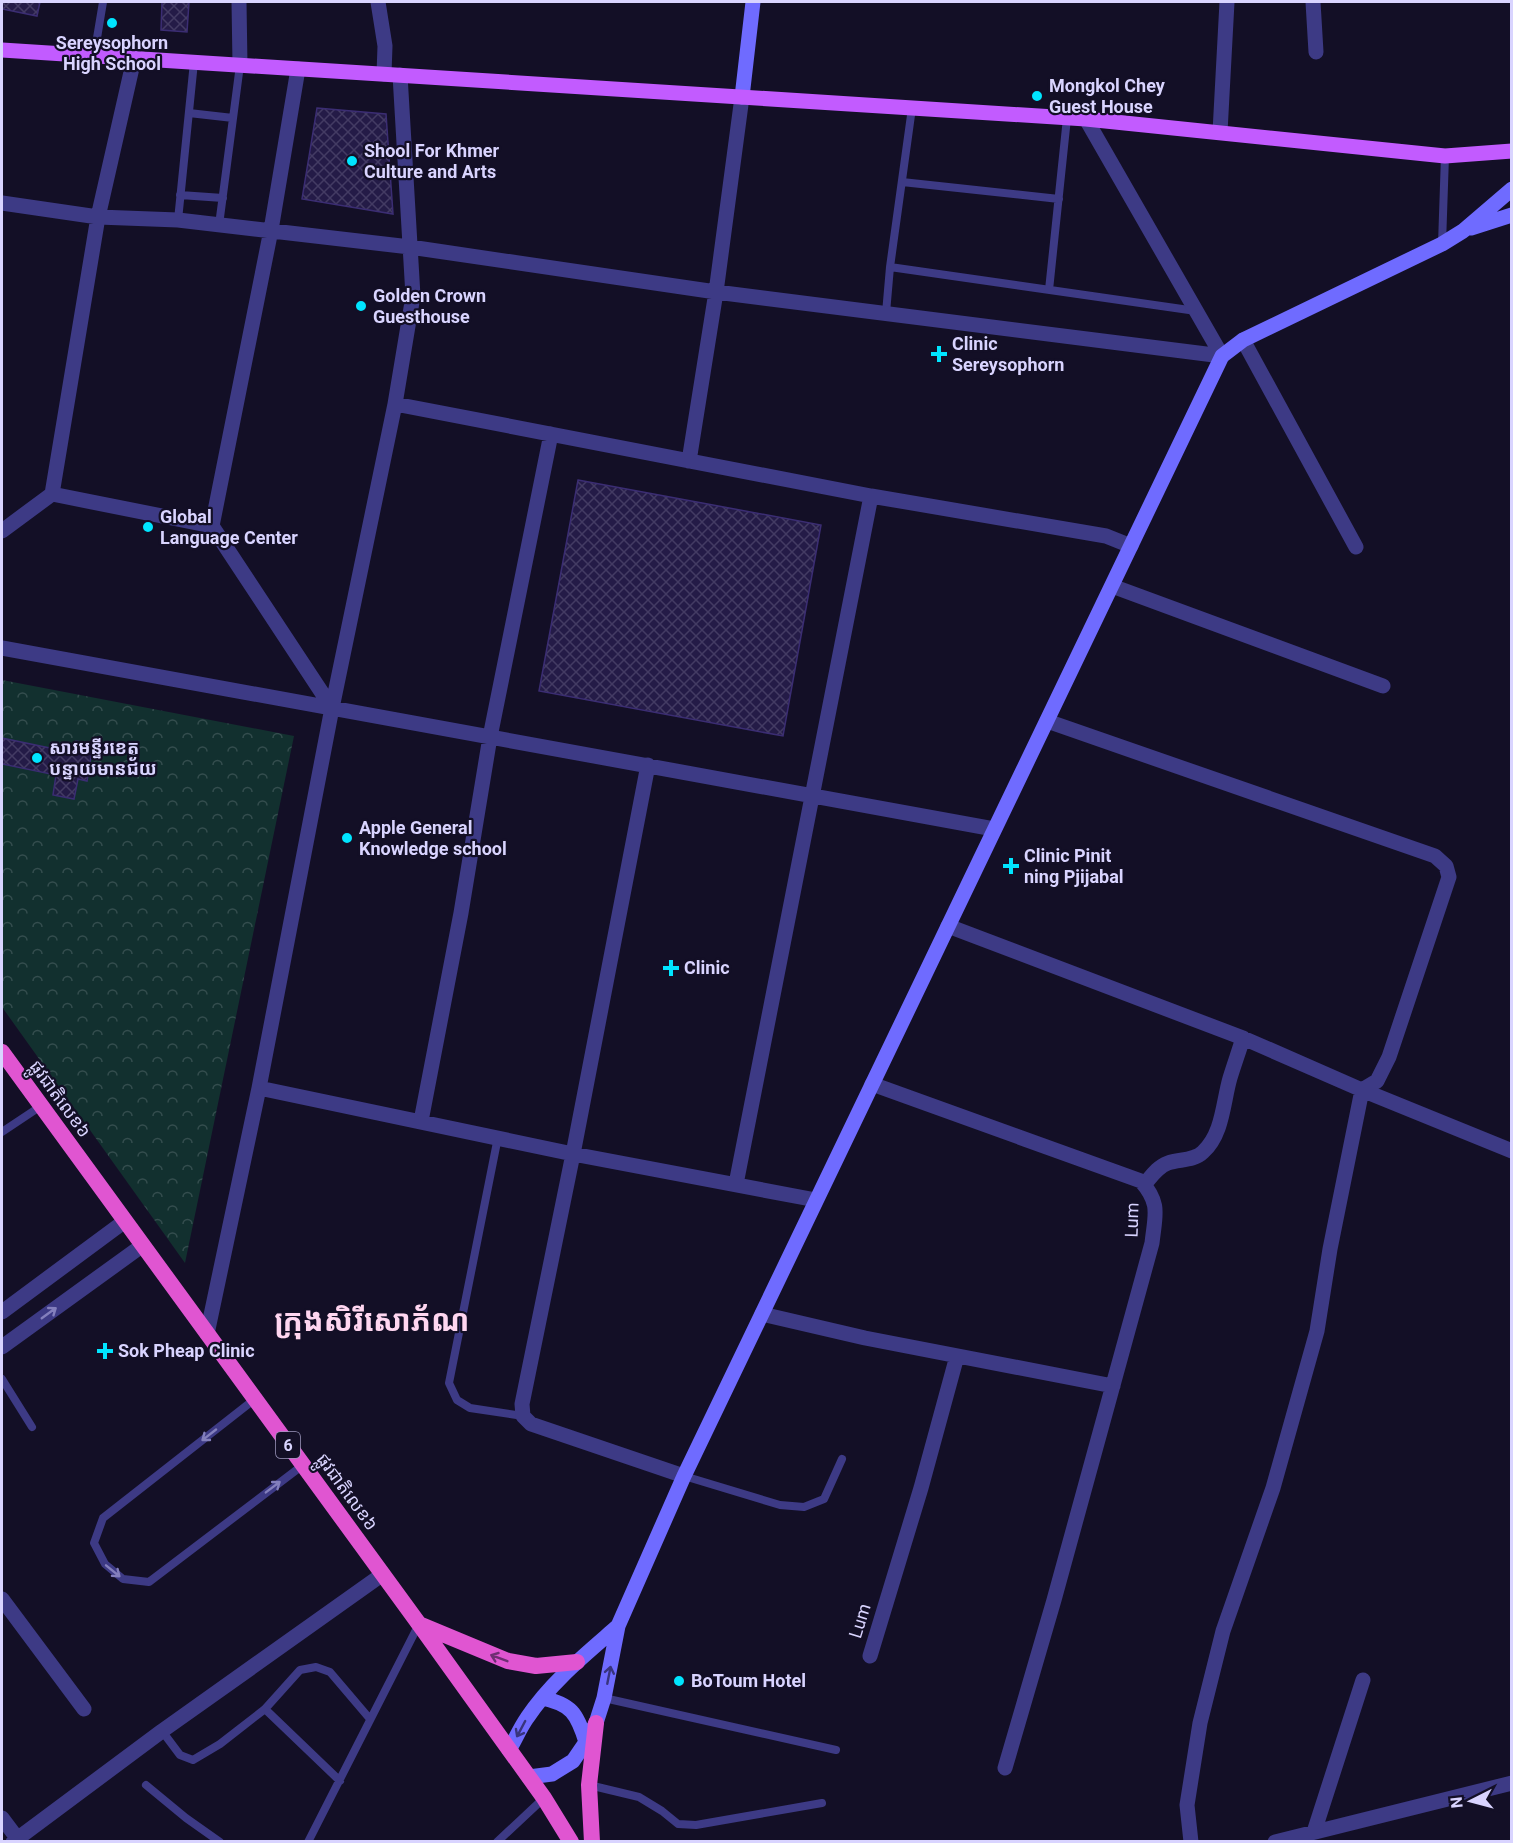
<svg xmlns="http://www.w3.org/2000/svg" width="1513" height="1843" viewBox="0 0 1513 1843" font-family="Roboto,'Noto Sans Khmer',sans-serif">
<style>
.park{fill:url(#park-crowns)}
.building{fill:url(#building-cross-hatch);stroke:#3b2d73;stroke-width:1.5}
.lines{fill:none;stroke-linecap:round;stroke-linejoin:round}
.service{stroke:#3d3a85;stroke-width:8}
.minor{stroke:#3d3a85;stroke-width:15}
.secondary{stroke:#6f6bff;stroke-width:15}
.primary{stroke:#c25bff;stroke-width:15}
.trunk{stroke:#e055d1;stroke-width:16}
.oneway{stroke:#837fbc}
.oneway2{stroke:#6f2e73}
.oneway3{stroke:#38347d}
.poi-dot{fill:#00e5ff;stroke:#130f26;stroke-width:2}
.labels{text-anchor:middle;stroke-width:4.5;stroke-linejoin:round;paint-order:stroke}
.shield{fill:#130f26;stroke:#9e99be;stroke-width:1.5}
.shield-label{font-size:16px;font-weight:bold;fill:#d9d4ff}
.poi-label{font-size:18px;font-weight:bold;fill:#d9d4ff;stroke:#130f26;text-anchor:start}
.street-label{font-size:18px;fill:#d9d4ff;stroke:#130f26}
.town-label{font-size:30px;font-weight:bold;fill:#ffd6f0;stroke:#130f26}
</style>
<defs>
<pattern id="park-crowns" width="20" height="18" patternUnits="userSpaceOnUse" patternTransform="scale(1.5)"><rect width="20" height="18" fill="#12302f"/><path d="M2 6a3 3 0 1 1 6 0M12 15a3 3 0 1 1 6 0" fill="none" stroke="#344d4e"/></pattern>
<pattern id="building-cross-hatch" width="8" height="8" patternUnits="userSpaceOnUse" patternTransform="scale(1.5)"><rect width="8" height="8" fill="#241b47"/><path d="M0 0l8 8M0 8l8-8" fill="none" stroke="#433b63"/></pattern>
</defs>
<rect width="100%" height="100%" fill="#130f26"/>
<path class="park" d="M2 680 294 736 185 1263 2 1007Z"/>
<path class="building" d="M2 2H40L37 16 2 9Z
M162 2H189L187 32 161 30Z
M317 108 386 114 393 214 302 199Z
M578 480 821 525 783 736 539 691Z
M2 738 74 753 76 741 93 744 87 781 78 779 74 799 53 795 56 775 2 764Z"/>
<g class="lines">
<path class="service" d="M94 56 103 2
M189 113 233 118
M902 182 1059 199
M180 195 223 198
M178 220 194 62
M219 225 240 65
M1442 244 1445 156
M890 267 1196 311
M1049 290 1067 118
M886 313 890 267 912 108
M2 1132 41 1106
M498 1137 449 1383 457 1400 470 1408 523 1416
M2 1379 32 1427
M255 1399 103 1518 94 1543 105 1564 123 1579 149 1582 303 1465
M684 1476 780 1505 804 1507 824 1499 842 1459
M604 1698 836 1750
M265 1709 340 1781
M162 1731 180 1755 193 1760 220 1744 265 1709 300 1670 316 1667 330 1672 370 1719
M146 1785 186 1818 220 1842
M589 1785 639 1797 662 1811 678 1824 696 1825 822 1803
M308 1842 419 1624
M497 1842 544 1798"/>
<path class="minor" d="M239 2 240 65
M378 2 385 46 384 74
M1313 2 1316 52
M298 69 271 230 212 526 332 708
M1086 119 1222 356
M1220 132 1227 2
M2 203 98 217 178 220 410 247 716 292 1222 356
M1243 340 1356 547
M395 404 871 496 1106 536 1131 546
M689 461 716 292 742 97
M52 494 212 526
M2 531 52 494 98 217 134 59
M1112 586 1383 686
M2 648 994 829
M1047 721 1435 856 1446 866 1449 877 1389 1057 1377 1081 1362 1090 1330 1249 1317 1331 1273 1488 1223 1631 1200 1723 1187 1805 1191 1842
M648 765 573 1154 522 1404 523 1416 531 1424 684 1476
M948 926 1243 1038 1362 1090 1512 1151
M872 1084 1141 1181C1161 1204 1155 1215 1152 1243L1054 1600 1005 1768
M259 1088 573 1154 816 1200
M421 1121 461 913 490 737 551 434
M736 1184 871 496
M1144 1185C1151 1177 1157 1167 1168 1163 1179 1159 1194 1161 1203 1152 1223 1134 1223 1102 1230 1078 1234 1065 1239 1051 1243 1038
M2 1312 125 1221
M762 1314 865 1338 1113 1386
M207 1334 259 1088 332 708 395 404 413 296 400 75
M2 1347 143 1245
M2 1599 84 1709
M870 1656 921 1488 957 1356
M2 1818 17 1838
M1314 1832 1363 1680
M13 1842 162 1731 383 1574
M1275 1842 1512 1783"/>
<path class="secondary" d="M742 97 753 2
M1471 228 1512 215
M542 1698C571 1704 577 1713 586 1742
M509 1750C515 1740 520 1728 527 1718 551 1682 586 1654 618 1626
M529 1777 552 1774 573 1761 586 1742 596 1723 604 1698 618 1626 684 1476 1222 356 1243 340 1442 244 1463 231 1512 189"/>
<path class="primary" d="M2 50 1086 119 1445 156 1512 151"/>
<path class="trunk" d="M2 1052 419 1624 544 1798 571 1842
M421 1625 508 1661 536 1666 577 1662
M592 1842 589 1785 596 1723"/>
</g>
<defs><path id="oneway-shaft" d="M-6 0H5M1.5-3L5.5 0L1.5 3" fill="none" stroke-width="1.6" stroke-linecap="round" stroke-linejoin="round" transform="scale(1.5)"/></defs>
<g class="oneway">
<use href="#oneway-shaft" transform="translate(49 1313) rotate(-36)"/>
<use href="#oneway-shaft" transform="translate(209 1435) rotate(142)"/>
<use href="#oneway-shaft" transform="translate(273 1487) rotate(-37)"/>
<use href="#oneway-shaft" transform="translate(113 1571) rotate(39)"/>
</g>
<use class="oneway2" href="#oneway-shaft" transform="translate(499 1658) rotate(-159)"/>
<g class="oneway3">
<use href="#oneway-shaft" transform="translate(609 1675) rotate(-79)"/>
<use href="#oneway-shaft" transform="translate(521 1729) rotate(118)"/>
</g>
<g class="poi-dot">
<circle cx="112" cy="23" r="6"/>
<circle cx="1037" cy="96" r="6"/>
<circle cx="352" cy="161" r="6"/>
<circle cx="361" cy="306" r="6"/>
<path d="M936 345h6v6h6v6h-6v6h-6v-6h-6v-6h6z"/>
<circle cx="148" cy="527" r="6"/>
<circle cx="37" cy="758" r="6"/>
<circle cx="347" cy="838" r="6"/>
<path d="M1008 857h6v6h6v6h-6v6h-6v-6h-6v-6h6z"/>
<path d="M668 959h6v6h6v6h-6v6h-6v-6h-6v-6h6z"/>
<path d="M102 1342h6v6h6v6h-6v6h-6v-6h-6v-6h6z"/>
<circle cx="679" cy="1681" r="6"/>
</g>
<g class="labels">
<rect class="shield" x="276" y="1432" width="24" height="26" rx="4.5"/>
<g class="shield-label">
<text x="288" y="1451">6</text>
</g>
<g class="poi-label">
<text x="112" y="49" text-anchor="middle">Sereysophorn<tspan x="112" dy="21">High School</tspan></text>
<text x="1049" y="92">Mongkol Chey<tspan x="1049" dy="21">Guest House</tspan></text>
<text x="364" y="157">Shool For Khmer<tspan x="364" dy="21">Culture and Arts</tspan></text>
<text x="373" y="302">Golden Crown<tspan x="373" dy="21">Guesthouse</tspan></text>
<text x="952" y="350">Clinic<tspan x="952" dy="21">Sereysophorn</tspan></text>
<text x="160" y="523">Global<tspan x="160" dy="21">Language Center</tspan></text>
<text x="49" y="754">សារមន្ទីរខេត្ត<tspan x="49" dy="21">បន្ទាយមានជ័យ</tspan></text>
<text x="359" y="834">Apple General<tspan x="359" dy="21">Knowledge school</tspan></text>
<text x="1024" y="862">Clinic Pinit<tspan x="1024" dy="21">ning Pjijabal</tspan></text>
<text x="684" y="974">Clinic</text>
<text x="118" y="1357">Sok Pheap Clinic</text>
<text x="691" y="1687">BoToum Hotel</text>
</g>
<g class="street-label">
<text transform="translate(60 1099) rotate(54)" y="6">ផ្លូវជាតិលេខ៦</text>
<text transform="translate(1132 1220) rotate(-88)" y="6">Lum</text>
<text transform="translate(347 1492) rotate(54)" y="6">ផ្លូវជាតិលេខ៦</text>
<text transform="translate(860 1621) rotate(-73)" y="6">Lum</text>
</g>
<g class="town-label">
<text x="372" y="1331">ក្រុងសិរីសោភ័ណ</text>
</g>
</g>
<rect width="1513" height="1843" fill="none" stroke="#d9d4ff" stroke-width="6"/>
<g transform="translate(1471 1801) rotate(264)" stroke="#130f26" stroke-width="4.5" paint-order="stroke">
<path d="M0-4.5L10 22L0 15L-10 22Z" fill="#d9d4ff"/>
<text y="-9" font-size="16" font-weight="bold" text-anchor="middle" fill="#d9d4ff">N</text>
</g>
</svg>
